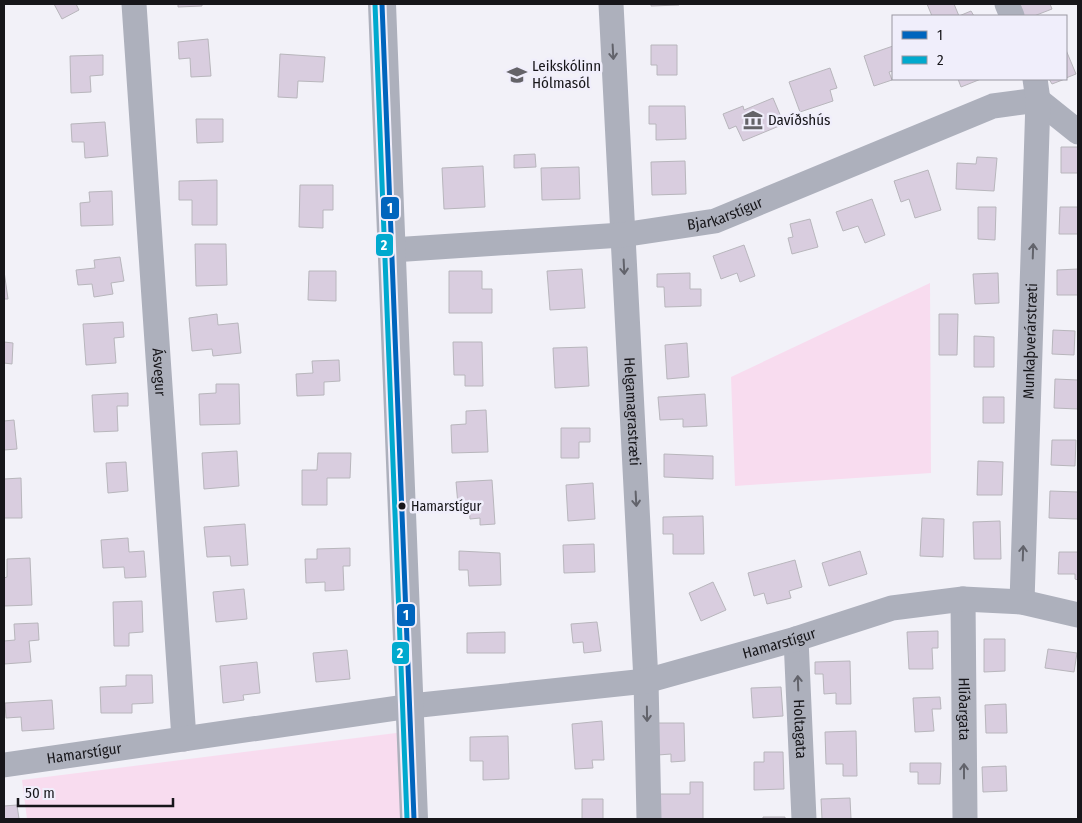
<svg xmlns="http://www.w3.org/2000/svg" width="1082" height="823" viewBox="0 0 1082 823" font-family="'Fira Sans Condensed',sans-serif">
<style>
.green{fill:#f8dcef}
.building{fill:#d9cddf;stroke:#b8b6bc}
.lines{fill:none;stroke-linecap:round;stroke-linejoin:round}
.minor{stroke:#adb0bc;stroke-width:25}
.tertiary{stroke:#adb0bc;stroke-width:28}
.bus-1-casing{stroke:#f0eefb;stroke-width:9}
.bus-2-casing{stroke:#f0eefb;stroke-width:9}
.bus-1{stroke:#0065bd;stroke-width:5}
.bus-2{stroke:#00a9ce;stroke-width:5}
.oneway{stroke:#62636b}
.bus-dot{fill:#17161a;stroke:#f0eefb;stroke-width:2}
.labels{text-anchor:middle;stroke-width:5;stroke-linejoin:round;paint-order:stroke}
.bus-label{font-size:14px;fill:#17161a;stroke:#f0eefb;text-anchor:start}
.poi-label{font-size:15px;fill:#17161a;stroke:#f0eefb;text-anchor:start}
.street-label{font-size:15px;fill:#17161a;stroke:#f0eefb}
.line-badge{stroke:#f0eefb;stroke-width:2}
.badge-label{font-size:14px;text-anchor:middle;font-weight:bold;fill:#fff}
</style>
<rect width="100%" height="100%" fill="#f2f1f8"/>
<path class="green" d="M930 283 931 473 735 486 731 377Z
M404 732 405 819H27L22 780Z"/>
<path class="building" d="M54 4H76L79 10 62 19Z
M178 4H202V6L178 7Z
M651 4H679V5L651 6Z
M927 4H954L959 16 971 11 974 16H932Z
M1017 4H1050L1052 9 1034 16H1022Z
M208 39 211 76 191 77 190 58 179 59 178 42Z
M651 45H677V75H657V65H651Z
M893 46V71L889 72 892 80 874 86 864 56Z
M1066 50 1076 74 1066 78Z
M280 54 325 57 323 82 298 81 297 98 278 97Z
M103 55V75L90 76 91 92 71 93 70 56Z
M830 68 837 88 830 90 833 101 800 112 789 82Z
M958 79H981L961 87Z
M1049 79H1065L1052 84Z
M773 98 784 124 743 141 736 126 729 129 723 114 743 106 744 110Z
M649 106H685L686 139 656 140V124H649Z
M196 119H223V142L197 143Z
M105 122 108 156 85 158 84 142H72L71 124Z
M1061 147H1078V173H1061Z
M535 154 536 167 514 168V155Z
M977 157 997 158 994 191 956 189 957 163 976 164Z
M685 161 686 194 652 195 651 162Z
M483 166 485 207 444 209 442 168Z
M579 167 580 199 542 200 541 168Z
M928 170 941 210 915 218 909 199 901 202 894 181Z
M217 180V225H192V200H179V181Z
M300 185H333V210H323V228L299 227Z
M112 191 113 225 81 226 80 203 90 202 89 192Z
M872 199 885 235 865 243 858 226 843 231 836 212Z
M978 207H996L995 240 978 239Z
M1060 207H1078V234H1059Z
M810 219 818 247 792 254 788 238 793 237 790 224Z
M195 244H226L227 285 196 286Z
M744 245 755 276 740 282 737 273 721 279 713 256Z
M120 257 124 281 111 283 113 294 94 297 92 284 78 285 76 270 95 268 94 260Z
M582 269 585 308 550 310 547 271Z
M1078 269V295H1057V270Z
M4 271 8 299H4Z
M309 271H336V301L308 300Z
M449 271H482V289H492V313H449Z
M690 273V289H701V306L665 307 664 287H657V274Z
M998 273 999 303 975 304 973 274Z
M217 314 218 325 238 323 241 353 213 356 212 349 192 351 189 318Z
M939 314H958L957 355H939Z
M123 322 124 337 114 338 116 363 86 365 83 324Z
M1053 330 1075 331 1074 355 1052 354Z
M974 336 994 337V367H974Z
M4 342 13 343 12 364 4 363Z
M453 342H482L483 386H465V375H454Z
M687 343 689 377 667 379 665 345Z
M587 347 589 386 555 388 553 348Z
M339 360 340 381 324 382V395L297 396 296 374 313 373 312 361Z
M1055 379 1078 380V409L1054 408Z
M216 384H239L240 424 200 425 199 394 216 393Z
M128 393V406H117L118 431 94 432 92 395Z
M705 394 707 426 683 427V419L660 420 658 397Z
M983 397H1004V423H983Z
M486 410 488 452 452 453 451 425 466 424V411Z
M14 420 17 449 4 450V421Z
M561 428H590V442H579V458H561Z
M1052 440H1076L1075 466 1051 465Z
M237 451 239 486 204 489 202 453Z
M318 453H351L350 478H327V505H302V470H317Z
M664 454 713 456V479L664 477Z
M978 461 1003 462 1002 495H977Z
M126 462 128 491 108 493 106 463Z
M21 478 22 518H4V479Z
M492 480 495 524 480 525V518L470 519 469 504 458 505 456 482Z
M593 483 595 519 568 521 566 485Z
M1050 491 1078 492V519L1049 518Z
M703 516 704 554H673V534H663V517Z
M922 518 944 519 943 557 920 556Z
M1000 521 1001 559H974L973 522Z
M245 524 248 565 231 566 230 556 207 557 204 527Z
M128 538 129 552 144 551 146 577 125 578 124 567 103 568 101 540Z
M594 544 595 572 564 573 563 545Z
M350 548V566H343L344 590 325 591V582L306 583 305 559H317V549Z
M459 551 500 553 501 585 469 586 468 570H459Z
M860 551 867 574 829 586 822 563Z
M1059 552H1078V580L1075 579V574H1058Z
M30 558 32 605 4 606V578L7 577V559Z
M795 560 802 587 789 591 791 598 767 604 764 593 754 596 748 573Z
M713 582 726 610 701 621 689 593Z
M244 589 247 619 216 622 213 592Z
M142 601 143 632 129 633V646H114L113 602Z
M597 622 601 651 584 653 583 642 573 643 571 624Z
M38 623 39 640 29 641 31 662 4 664V641L15 640 14 624Z
M938 631V648H932L933 669H909L907 632Z
M505 632V653H467V633Z
M984 639H1005V671L984 672Z
M1048 649 1077 653 1074 672 1045 668Z
M347 650 350 679 316 682 313 653Z
M850 661 851 704H836V693L824 694 823 674H815V662Z
M257 662 260 693 243 695 244 700 223 703 220 666Z
M126 675H152L153 703 132 704V713H101L100 687 126 686Z
M781 687 783 716 753 718 751 688Z
M940 697 941 709H932L934 731 915 732 913 698Z
M52 700 54 729 22 731 21 717 6 718 5 703Z
M1006 704 1007 733H986L985 705Z
M602 721 604 760H592L593 768 575 769 572 724Z
M658 723H684L685 761 671 762V754L658 755Z
M856 731 857 776H843V764H826L825 732Z
M508 736 509 779 483 780V761H470V737Z
M764 752H783L784 789 754 790V762H764Z
M910 763H941L940 784H918V772H910Z
M1006 766 1007 791 983 792 982 767Z
M690 782H703V819H659V794H690Z
M850 798 851 819H822L821 799Z
M582 799H603V819H582Z
M17 805 19 819H4V806Z
M763 817H785V819H763Z"/>
<g class="lines">
<g class="minor">
<path id="s1" d="M134 4 184 739"/>
<path id="s2" d="M611 4 646 681 649 819"/>
<path d="M1007 4 1012 16"/>
<path id="s3" d="M392 250 622 235 715 221 993 106 1038 100 1078 132"/>
<path id="s4" d="M963 599 965 819"/>
<path id="s5" d="M1022 602 1038 100 1035 79"/>
<path id="s6" d="M796 639 804 819"/>
<path id="s7" d="M4 765 411 706 646 681 796 639 892 608 963 599 1022 602 1078 615"/>
</g>
<path class="tertiary" d="M382 4 414 819"/>
<defs>
<path id="bus-1" d="M382 4 414 819"/>
<path id="bus-2" d="M375 4 407 819"/>
</defs>
<use href="#bus-1" class="bus-1-casing"/>
<use href="#bus-2" class="bus-2-casing"/>
<use href="#bus-1" class="bus-1"/>
<use href="#bus-2" class="bus-2"/>
</g>
<defs><path id="oneway-shaft" d="M-6 0H5M1.5-3L5.5 0L1.5 3" fill="none" stroke-width="1.6" stroke-linecap="round" stroke-linejoin="round" transform="scale(1.25)"/></defs>
<g class="oneway">
<use href="#oneway-shaft" transform="translate(613 52) rotate(87)"/>
<use href="#oneway-shaft" transform="translate(1033 251) rotate(-88)"/>
<use href="#oneway-shaft" transform="translate(624 267) rotate(87)"/>
<use href="#oneway-shaft" transform="translate(636 499) rotate(87)"/>
<use href="#oneway-shaft" transform="translate(1023 553) rotate(-88)"/>
<use href="#oneway-shaft" transform="translate(798 683) rotate(-92)"/>
<use href="#oneway-shaft" transform="translate(647 714) rotate(89)"/>
<use href="#oneway-shaft" transform="translate(964 771) rotate(-90)"/>
</g>
<defs>
<symbol id="school-bare" viewBox="-9 -9 18 18"><path d="M0-5L7-2L0 1L-7-2ZM-4 1L0 2.5L4 1V4Q0 6-4 4Z" fill="#646368" stroke="#f0eefb" stroke-width="2.5" paint-order="stroke"/></symbol>
<symbol id="museum-bare" viewBox="-9 -9 18 18"><path d="M0-6L6-3V-2H-6V-3ZM-5-1h2V3h-2ZM-1-1h2V3h-2ZM3-1h2V3H3ZM-6 4H6V6H-6Z" fill="#646368" stroke="#f0eefb" stroke-width="2.5" paint-order="stroke"/></symbol>
</defs>
<g fill-rule="evenodd">
<use href="#school-bare" x="503" y="61" width="28" height="28"/>
<use href="#museum-bare" x="739" y="106" width="28" height="28"/>
</g>
<circle class="bus-dot" cx="402" cy="506" r="4.5"/>
<g class="labels">
<g class="bus-label">
<text x="411" y="511">Hamarstígur</text>
</g>
<g class="poi-label">
<text x="532" y="71">Leikskólinn<tspan x="532" dy="17">Hólmasól</tspan></text>
<text x="768" y="125">Davíðshús</text>
</g>
<g class="street-label">
<text dy="5" stroke="none"><textPath href="#s3" startOffset="336">Bjarkarstígur</textPath></text>
<text dy="5" stroke="none"><textPath href="#s5" startOffset="261">Munkaþverárstræti</textPath></text>
<text dy="5" stroke="none"><textPath href="#s1" startOffset="369">Ásvegur</textPath></text>
<text dy="5" stroke="none"><textPath href="#s2" startOffset="408">Helgamagrastræti</textPath></text>
<text dy="5" stroke="none"><textPath href="#s7" startOffset="786">Hamarstígur</textPath></text>
<text dy="5" stroke="none"><textPath href="#s4" startOffset="110">Hlíðargata</textPath></text>
<text dy="5" stroke="none"><textPath href="#s6" startOffset="90">Holtagata</textPath></text>
<text dy="5" stroke="none"><textPath href="#s7" startOffset="81">Hamarstígur</textPath></text>
</g>
</g>
<g class="line-badge">
<rect x="380" y="196" width="20" height="24" rx="5" fill="#0065bd"/>
<rect x="375" y="233" width="19" height="24" rx="5" fill="#00a9ce"/>
<rect x="396" y="603" width="20" height="24" rx="5" fill="#0065bd"/>
<rect x="391" y="641" width="19" height="24" rx="5" fill="#00a9ce"/>
</g>
<g class="badge-label">
<text x="390" y="213">1</text>
<text x="384" y="250">2</text>
<text x="406" y="620">1</text>
<text x="400" y="658">2</text>
</g>
<rect width="1082" height="823" fill="none" stroke="#17161a" stroke-width="10"/>
<rect x="892" y="15" width="175" height="65" fill="#f0eefb" stroke="#9998a1"/>
<rect x="902" y="31" width="25" height="8" fill="#0065bd" stroke="#9998a1"/>
<text x="937" y="40" font-size="15" fill="#17161a">1</text>
<rect x="902" y="56" width="25" height="8" fill="#00a9ce" stroke="#9998a1"/>
<text x="937" y="65" font-size="15" fill="#17161a">2</text>
<path d="M18 798v8h155v-8" fill="none" stroke="#17161a" stroke-width="2.5"/>
<text x="25" y="798" font-size="15" fill="#17161a" stroke="#f0eefb" stroke-width="4" paint-order="stroke">50 m</text>
</svg>
